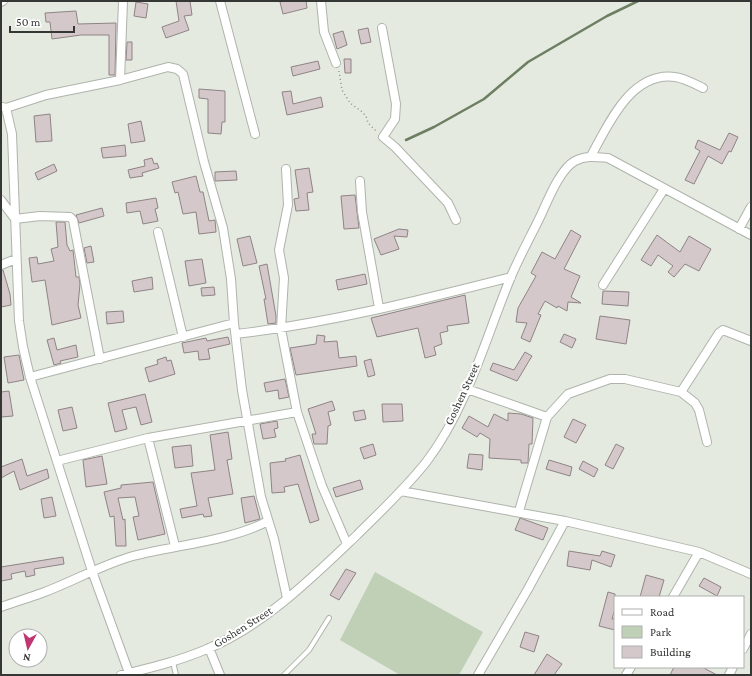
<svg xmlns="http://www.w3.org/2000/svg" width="752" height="676" viewBox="0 0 752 676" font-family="'Crimson Pro',serif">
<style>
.green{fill:#c0d0b6}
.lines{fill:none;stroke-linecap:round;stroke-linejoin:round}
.stream{stroke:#6d7e61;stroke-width:2.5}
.building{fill:#d4c8cb;stroke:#8f8386}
.service-casing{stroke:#aeb4ab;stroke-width:6}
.minor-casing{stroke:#aeb4ab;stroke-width:10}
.path{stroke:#8c918a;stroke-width:1.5;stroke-dasharray:1 3;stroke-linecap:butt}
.service{stroke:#fff;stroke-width:4}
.minor{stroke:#fff;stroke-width:8}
.labels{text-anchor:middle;stroke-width:4;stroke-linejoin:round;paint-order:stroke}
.street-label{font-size:12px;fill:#343733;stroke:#fff}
</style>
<rect width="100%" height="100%" fill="#e4eae0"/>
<path class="green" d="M375 572 483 632 459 675H400L340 640Z"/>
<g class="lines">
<path class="stream" d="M406 140 434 127 484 99 528 62 607 16 638 1"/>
</g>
<path class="building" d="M176 1H190L192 15 184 16 189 30 166 38 162 27 179 21Z
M284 1H306L307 8 283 14 280 2Z
M136 2 148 4 146 18 134 16Z
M76 11 78 24 116 23 115 75H109V35H81L52 39 50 22H46L45 13Z
M368 28 371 42 361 44 358 30Z
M343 31 347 45 337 49 333 34Z
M127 42H132V60H126Z
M344 59H351V73H345Z
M318 61 320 69 293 76 291 67Z
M199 89 225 91V122H222L221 134 208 133V99L199 98Z
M291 91 293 104 321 97 323 107 287 115 282 92Z
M50 114 52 141 36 142 34 116Z
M141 121 145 141 131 143 128 124Z
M729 133 738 137 731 152 729 151 722 164 708 156 694 184 685 180 700 151 695 148 698 140 720 150Z
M125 145 126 156 103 158 101 148Z
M152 158 154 164 157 163 159 168 142 173 143 176 130 178 128 170 145 166 144 160Z
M54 164 57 171 38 180 35 173Z
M309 168 313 192 307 193 309 210 296 211 294 199 299 198 295 170Z
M236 171 237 180 215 181V172Z
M196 176 200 192H203L209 221 215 220 216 232 199 234 196 212 183 214 178 192 175 193 172 182Z
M355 195 359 228 344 229 341 196Z
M156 198 158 208 155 209 158 221 143 224 140 211 127 213 126 203Z
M102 208 104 216 79 223 76 215Z
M56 222H65L67 245 70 251 73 250 76 277H79L80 284 78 305 81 318 52 325 45 280 32 282 29 258 37 257 38 264 54 261 51 249 58 247Z
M399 229 408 230 407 237 394 236 399 249 381 255 374 239Z
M571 230 581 236 564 269 580 276 571 297 581 303 568 302 567 311 558 306 557 308 545 301 538 314 541 315 530 342 521 338 527 323 516 322 518 308 536 276 531 273 542 252 555 259Z
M657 235 680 252 689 236 711 249 699 271 685 264 674 277 668 272 673 266 658 255 651 266 641 260Z
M250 236 257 263 243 266 237 239Z
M91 246 94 262 87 263 84 248Z
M202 259 206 283 189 286 185 261Z
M267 264 276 316V323L268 324 264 299H266L259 266Z
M1 270H3L10 294 11 305 1 307Z
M365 274 367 284 338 290 336 280Z
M152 277 153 289 134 292 132 281Z
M214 287 215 295 202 296 201 288Z
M603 291 629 292 628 306 602 304Z
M465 295 469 323 447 326 448 331 440 333 442 344 434 347 436 355 425 358 418 328 377 337 371 318Z
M123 311 124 322 107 324 106 312Z
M600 316 630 320 626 344 596 339Z
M564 334 576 339 572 348 560 342Z
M317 335 325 336 324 342 337 341 339 358 356 356 357 366 296 375 290 348 316 344Z
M228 337 230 344 208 349 210 359 199 360 198 351 184 353 182 343 206 338 207 341Z
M54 338 57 350 76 345 78 357 60 361 61 363 54 365 47 340Z
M525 352 532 356 517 381 490 370 493 363 514 370Z
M19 355 24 380 8 383 4 357Z
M166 357 167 361 171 360 175 374 149 382 145 368 158 364 157 360Z
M371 359 375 375 368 377 364 361Z
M285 379 289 397 279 399 278 390 266 392 264 383Z
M9 391 13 416 1 417V392Z
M145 394 152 422 141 425 136 407 122 410 127 429 115 432 108 403Z
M332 401 335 410 328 412 331 425 328 426 327 444H314L312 434H316L308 409Z
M382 404H402L403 421 383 422Z
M72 407 77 428 63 431 58 410Z
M364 410 366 419 355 421 353 412Z
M508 413 521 414 533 418 532 444H529L528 463H521V460L489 458 490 439 480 433 477 437 462 428 469 416 488 427 494 414 508 421Z
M573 419 586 425 576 443 564 437Z
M277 421 278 428 274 429 276 437 263 439 260 424Z
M228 432 232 459 227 460 233 494 208 498 212 516 204 517 203 514 182 518 180 509 197 506 191 473 215 470 210 435Z
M373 444 376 455 364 459 360 448Z
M616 444 624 448 613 469 605 465Z
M191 445 193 466 175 468 172 447Z
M469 454 483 455 482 470 467 468Z
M300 455 319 520 310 523 298 484 284 487 285 492 272 493 270 463 286 461 285 459Z
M102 456 107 484 86 487 83 460Z
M22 459 27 476 47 469 49 478 20 490 14 471 1 478V467Z
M549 460 572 467 570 476 546 469Z
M583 461 598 469 594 477 579 469Z
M360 480 363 489 336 497 333 488Z
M153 482 165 534 138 540 133 517 139 516 135 497 118 498 123 520 125 519 126 546H116L114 516 110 517 104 492 121 488V485Z
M254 496 260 519 245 523 241 498Z
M52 497 56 516 44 518 41 499Z
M520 518 548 528 543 540 515 530Z
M569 551 600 556 602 551 615 555 611 567 592 560 590 570 567 566Z
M63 557 64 564 34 569 35 575 26 577 25 571 11 574 12 579 1 581V567Z
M346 569 356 573 339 600 330 595Z
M646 575 664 580 659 597H640Z
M704 578 721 587 717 596 699 586Z
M608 592 615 594V609L612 619H615V630L599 626Z
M525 632 539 636 534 652 520 647Z
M547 654 562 664 554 675H534Z
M674 667H702L717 675H670Z"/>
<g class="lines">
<defs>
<path id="service" d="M173 662 176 675
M284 675 309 650 329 618"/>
<path id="minor" d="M220 1 255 134
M321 1 324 32 336 63
M1 2 3 1
M382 28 396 104 395 119 383 137 395 147 448 203 456 220
M120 80 123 1
M2 107 6 108 12 134 19 321 23 347 30 377
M6 108 46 95 120 80 168 67 177 69 183 74 204 162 223 228 231 279 234 323
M591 156C608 125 631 71 675 77 684 78 695 84 703 88
M286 169 288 205 279 250 284 278 281 329 297 412 322 486 347 544
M360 181 362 212 379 308
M1 200 15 219 40 216 70 217 73 220 100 359
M739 229 751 207
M158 232 183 337
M1 265 16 259
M603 285 664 189
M236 334C329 323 420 300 511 277
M467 389 547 417 519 511
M681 392 719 333 723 330 751 341
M547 417 568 394 610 379H625L681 392 695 403 699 410 707 442
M148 438 175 546
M57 461 148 438 297 412
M401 491 565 521
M699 552 751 574
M1 607C15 602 28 598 42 593 72 582 101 565 133 556 175 545 231 541 268 521
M209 648 220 675
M743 649 751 634
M129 673 92 571 30 377 234 323 242 390 261 497 274 539 287 598
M121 675C150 668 179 661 207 649 265 625 313 577 357 535 381 511 406 488 427 461 467 408 485 340 510 279 519 257 531 236 541 215 548 200 560 169 575 161 586 155 597 157 608 158L751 235
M478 675 528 589 565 521 699 552 673 597
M626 675 631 667
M729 675 733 667"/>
</defs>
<use href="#service" class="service-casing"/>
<use href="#minor" class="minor-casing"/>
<path class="path" d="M339 71 342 90 350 103 361 111 366 116 368 123 377 132"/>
<use href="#service" class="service"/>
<use href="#minor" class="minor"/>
</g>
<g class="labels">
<g class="street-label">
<text transform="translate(462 394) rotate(-65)" y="4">Goshen Street</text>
<text transform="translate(243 627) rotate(-32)" y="4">Goshen Street</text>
</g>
</g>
<rect width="752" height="676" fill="none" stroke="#343733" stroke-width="4"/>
<rect x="614" y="596" width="130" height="72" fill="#ffffff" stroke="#aeafad"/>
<rect x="622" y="609" width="20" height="6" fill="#ffffff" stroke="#aeafad"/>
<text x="650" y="616" font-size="12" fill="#343733">Road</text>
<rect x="622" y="626" width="20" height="12" fill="#c0d0b6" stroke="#aeafad"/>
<text x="650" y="636" font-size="12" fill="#343733">Park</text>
<rect x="622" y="646" width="20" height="12" fill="#d4c8cb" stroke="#aeafad"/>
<text x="650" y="656" font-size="12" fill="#343733">Building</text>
<g transform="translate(28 648) rotate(188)"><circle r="19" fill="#ffffff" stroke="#aeafad"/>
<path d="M0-3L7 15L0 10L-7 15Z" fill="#bf3672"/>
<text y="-6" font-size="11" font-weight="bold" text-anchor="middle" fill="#343733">N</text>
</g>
<path d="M10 26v6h64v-6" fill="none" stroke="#343733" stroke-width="2"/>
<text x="16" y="26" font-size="12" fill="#343733" stroke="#ffffff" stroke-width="3" paint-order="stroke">50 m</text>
</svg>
